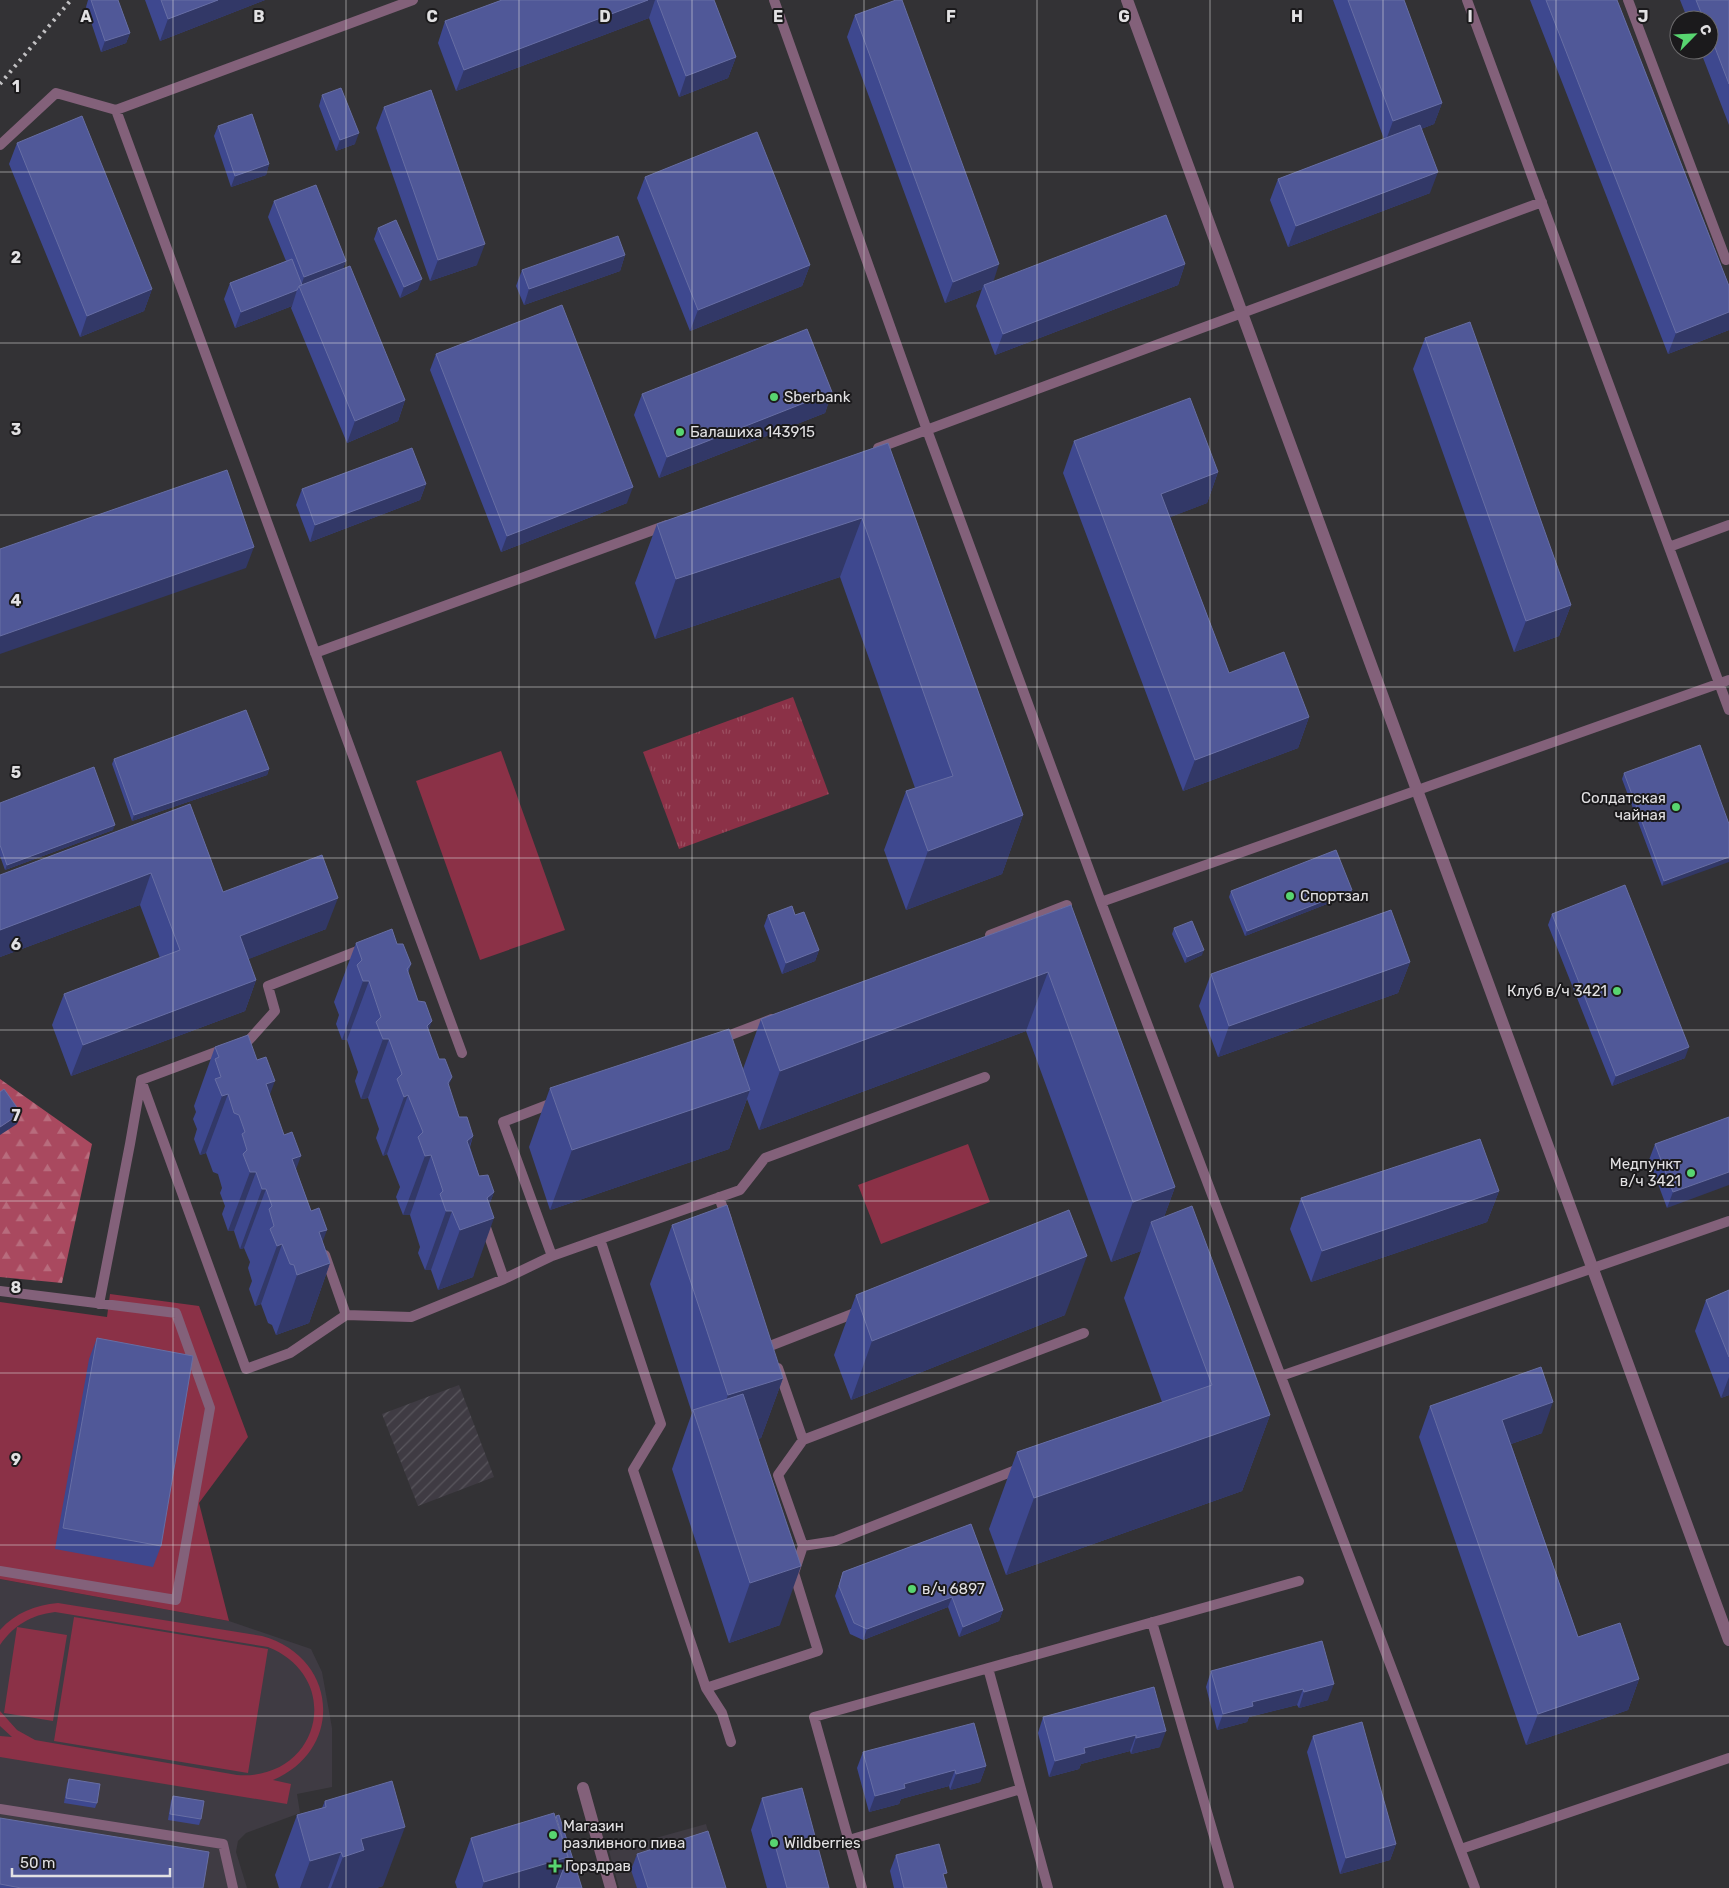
<svg xmlns="http://www.w3.org/2000/svg" width="1729" height="1888" viewBox="0 0 1729 1888" font-family="Rubik,sans-serif">
<style>
.built{fill:#3f3b43}
.industrial{fill:url(#industrial-furrows)}
.grass{fill:#8b3147}
.forest{fill:url(#forest-firs)}
.park{fill:url(#park-tufts)}
.lines{fill:none;stroke-linecap:round;stroke-linejoin:round}
.lane{stroke:#83617a;stroke-width:10}
.street{stroke:#83617a;stroke-width:12}
.rail{stroke:#c2c1c3;stroke-width:4;stroke-dasharray:2.5 5;stroke-linecap:butt}
.wall{fill:#3e488f}
.shaded-wall{fill:#323867}
.building{fill:#505898;stroke:#676ea4}
.grid{fill:none;stroke:#e2e1e3;stroke-width:1;stroke-opacity:0.55}
.poi-dot{fill:#58d570;stroke:#1b1a1c;stroke-width:2}
.labels{text-anchor:middle;stroke-width:4;stroke-linejoin:round;paint-order:stroke}
.poi-label{font-size:15px;fill:#e2e1e3;stroke:#1b1a1c;text-anchor:start}
.grid-label{font-size:16px;text-anchor:middle;font-weight:bold;fill:#e2e1e3;stroke:#1b1a1c;stroke-width:4;stroke-linejoin:round;paint-order:stroke}
</style>
<defs>
<pattern id="industrial-furrows" width="10" height="10" patternUnits="userSpaceOnUse" patternTransform="scale(1.25)"><rect width="10" height="10" fill="#3f3b43"/><path d="M-1 1l2-2M0 10L10 0M9 11l2-2" fill="none" stroke="#5a575e"/></pattern>
<pattern id="forest-firs" width="22" height="20" patternUnits="userSpaceOnUse" patternTransform="scale(1.25)"><rect width="22" height="20" fill="#a9495f"/><path d="M5 1l3.5 6h-7zM16 11l3.5 6h-7z" fill="#b86c7d"/></pattern>
<pattern id="park-tufts" width="24" height="20" patternUnits="userSpaceOnUse" patternTransform="scale(1.25)"><rect width="24" height="20" fill="#8b3147"/><path d="M3 7l-1-3M5 7V3M7 7l1-3M15 17l-1-3M17 17v-4M19 17l1-3" fill="none" stroke="#9b4f61"/></pattern>
</defs>
<rect width="100%" height="100%" fill="#333235"/>
<path class="built" d="M0 1579 229 1621 311 1649 322 1672 332 1728V1787L297 1794 300 1813 246 1833 238 1841 236 1852 247 1888H0Z
M706 1824 724 1888H619L609 1851Z"/>
<path class="industrial" d="M459 1385 494 1477 418 1506 382 1414Z"/>
<path class="grass" d="M501 751 565 930 480 960 416 781Z
M968 1144 990 1202 881 1244 858 1185Z
M110 1294 199 1306 248 1437 199 1503 229 1621 0 1579V1302L107 1317Z
M58 1603 262 1636C338 1657 345 1749 273 1780L291 1784 287 1804 0 1757V1736L12 1737 0 1726V1711L17 1730 35 1740 237 1775C320 1781 345 1678 268 1647L55 1612C31 1615 14 1625 0 1645V1630C15 1613 35 1605 58 1603Z
M74 1617 268 1649 248 1773 54 1741Z
M17 1627 67 1635 53 1721 4 1713Z"/>
<path class="forest" d="M0 1079 92 1144 62 1283 0 1277Z"/>
<path class="park" d="M793 697 829 794 679 849 643 752Z"/>
<g class="lines">
<path class="lane" d="M413 0 116 110 462 1053
M774 0 927 430 1101 902 1475 1888
M1467 0 1729 710
M1628 0 1726 260 1729 259
M0 145 56 93 116 110
M878 448 1542 202
M1669 547 1729 525
M315 653 667 525
M1101 902 1729 680
M990 935 1067 905
M720 1039 772 1019
M238 1044 249 1040 275 1011 268 986 365 948
M224 1049 141 1080 246 1369 290 1353 346 1315 411 1317 504 1279 552 1256
M555 1102 503 1122 552 1256 600 1239 661 1424 633 1470 706 1688 722 1713 731 1742
M719 1197 727 1220
M484 1222 504 1279
M600 1239 740 1190 765 1158 985 1077
M325 1255 346 1315
M0 1291 176 1313 210 1408 176 1600 0 1571
M99 1304 130 1144 141 1081
M770 1346 860 1311
M1281 1376 1729 1221
M803 1440 1084 1333
M803 1546 835 1541 1021 1468
M1152 1622 1229 1888
M988 1668 1048 1888
M706 1688 818 1651 794 1573 803 1546 778 1475 803 1440 778 1368
M0 1809 223 1844 233 1888
M849 1840 1021 1789
M1461 1849 1729 1758
M862 1888 814 1717 1299 1581"/>
<path class="street" d="M1127 0 1729 1640
M583 1788 611 1888"/>
<path class="rail" d="M0 84 71 0"/>
</g>
<path class="wall" d="M88 0H118L130 33 126 43 101 52 86 7Z
M145 0H265L160 41Z
M502 0H714L736 57 728 78 679 97 649 18 456 91 438 43 445 21Z
M1333 0H1404L1442 103 1434 124 1421 129 1430 193 1288 247 1270 200 1278 179 1384 139Z
M1530 0H1617L1729 286V330L1668 354Z
M1680 0H1729V125L1700 50H1709V20H1688Z
M855 15 993 282 1185 264 1178 285 995 355 976 306 982 289 945 303 847 37Z
M322 95 355 144 336 151 319 106Z
M384 107 477 265 430 281 376 128Z
M218 126 269 164 266 175 231 187 214 136Z
M17 143 152 289 144 311 80 337 9 164Z
M645 177 810 265 802 286 690 331 637 198Z
M274 201 346 261 343 268 405 400 398 421 347 443 291 308 292 306 235 328 224 299 230 283 286 261 268 217Z
M378 228 418 289 400 298 374 239Z
M625 255 620 271 524 305 516 286 522 270Z
M1425 338 1571 605 1559 636 1514 652 1413 369Z
M436 354 627 503 501 552 430 370Z
M832 392 825 413 659 478 634 415 642 394Z
M1074 441 1218 472 1207 503 1170 517 1229 673 1309 717 1298 748 1183 791 1063 473Z
M888 443 1023 815 1002 874 906 910 884 850 906 791 915 788 840 577 655 639 635 583 657 524Z
M426 484 420 500 310 542 296 505 302 489Z
M114 759 269 769 267 775 132 821 112 764Z
M1624 773 1729 824 1662 886 1622 779Z
M0 803 113 830 5 870 0 856Z
M190 804 223 892 326 929 248 959 256 980 245 1011 71 1076 52 1025 64 994 160 958 140 905 0 957V875Z
M1231 891 1350 895 1245 936 1229 897Z
M1071 905 1175 1187 1164 1217 1270 1415 1242 1491 1006 1575 989 1529 1017 1452 1162 1402 1124 1298 1141 1251 1111 1262 1026 1031 759 1130 747 1099 729 1149 550 1210 529 1147 550 1088 743 1069 761 1019Z
M1552 914 1685 1058 1612 1086 1548 925Z
M768 915 819 950 815 961 782 974 764 926Z
M1174 928 1202 955 1185 963 1172 934Z
M356 943 397 944 411 964 408 973 459 1117 473 1136 470 1147 479 1176 494 1192 489 1205 473 1277 438 1290 431 1270H425L418 1253 420 1247 410 1215H403L396 1197 400 1187 387 1154 383 1156 376 1138 379 1129 368 1098 361 1099 355 1081 358 1072 347 1040H342L336 1024 339 1015 334 1002Z
M1410 962 1398 993 1218 1057 1199 1006 1211 974Z
M215 1047 269 1095 330 1263 309 1323 276 1335 272 1325 268 1323 261 1304 255 1306 249 1289 252 1281 248 1268 250 1262 244 1248 240 1249 234 1231H228L222 1214 225 1206 220 1193 222 1188 218 1174 213 1172 206 1153 200 1155 194 1139 197 1129 193 1119 196 1112 194 1106Z
M1729 1117 1667 1208 1649 1160 1655 1144Z
M1499 1191 1487 1222 1311 1282 1290 1229 1301 1198Z
M672 1225 783 1378 761 1438 758 1439 780 1625 729 1643 672 1469 692 1413 650 1284Z
M1729 1290V1395L1721 1398 1695 1331 1706 1300Z
M856 1295 1065 1315 851 1400 834 1355Z
M97 1338 161 1546 153 1567 55 1549 89 1359Z
M1430 1406 1542 1433 1511 1444 1578 1637 1639 1679 1628 1710 1526 1745 1419 1437Z
M971 1524 1003 1610 999 1621 959 1637 948 1607 863 1640 850 1634 835 1596 843 1572Z
M1322 1641 1328 1700 1299 1708 1297 1705 1249 1717 1247 1722 1217 1730 1206 1687 1211 1671Z
M1154 1687 1160 1747 1131 1754 1130 1751 1081 1764 1079 1769 1049 1777 1038 1733 1043 1717Z
M1313 1736 1396 1844 1390 1860 1340 1874 1307 1752Z
M863 1752 986 1766 980 1782 950 1790 949 1786 901 1799 899 1804 869 1812 857 1768Z
M69 1779 97 1803 95 1808 64 1803 67 1784Z
M173 1796 201 1819 199 1825 168 1820 171 1801Z
M762 1798 829 1888H767L751 1830Z
M325 1801 383 1886 376 1888H279L275 1875 297 1815 322 1808Z
M0 1818 203 1888H0Z
M471 1838 582 1888H457L455 1882Z
M637 1854 726 1888H637L631 1870Z
M896 1855 944 1880 947 1888H894L890 1871Z"/>
<path class="shaded-wall" d="M218 0H265L160 41 168 19Z
M648 0H655L649 18 456 91 464 70Z
M130 33 126 43 101 52 105 41Z
M736 57 728 78 679 97 686 76Z
M1442 103 1434 124 1385 143 1393 121Z
M359 133 355 144 336 151 340 140Z
M269 164 266 175 231 187 235 176Z
M1438 172 1430 193 1288 247 1296 226Z
M485 244 477 265 430 281 438 260Z
M625 255 620 271 524 305 529 289Z
M346 261 340 277 300 289 304 277Z
M999 264 992 286 984 285 982 289 945 303 953 282Z
M1185 264 1178 285 995 355 1003 334Z
M810 265 802 286 690 331 698 310Z
M422 279 418 289 400 298 404 287Z
M152 289 144 311 80 337 87 316Z
M297 290 292 306 235 328 241 312Z
M1729 312V330L1668 354 1676 333Z
M832 392 825 413 659 478 667 457Z
M405 400 398 421 347 443 355 421Z
M1218 472 1207 503 1150 525 1161 494Z
M426 484 420 500 310 542 315 525Z
M633 487 627 503 501 552 507 536Z
M862 518 840 577 655 639 676 579Z
M254 547 246 568 0 654V636Z
M1571 605 1559 636 1514 652 1526 621Z
M1309 717 1298 748 1183 791 1195 760Z
M269 769 267 775 132 821 134 815Z
M1023 815 1002 874 906 910 928 851Z
M115 825 113 830 5 870 7 865Z
M1729 857V862L1662 886 1664 881Z
M151 873 140 905 0 957V930Z
M1352 890 1350 895 1245 936 1247 931Z
M338 898 326 929 228 967 240 936Z
M819 950 815 961 782 974 786 963Z
M1204 950 1202 955 1185 963 1187 957Z
M1410 962 1398 993 1218 1057 1229 1026Z
M1048 972 1026 1031 759 1130 780 1071Z
M256 980 245 1011 71 1076 83 1045Z
M363 981H369L347 1040H342Z
M432 1021 410 1080 427 1026Z
M383 1039H389L368 1098 361 1099Z
M1689 1047 1685 1058 1612 1086 1616 1076Z
M452 1077 431 1136 448 1083Z
M275 1081 253 1140 266 1084Z
M750 1090 729 1149 550 1210 572 1150Z
M228 1094 206 1153 200 1155 222 1096Z
M408 1095 387 1154 383 1156 404 1097Z
M21 1113 17 1124 0 1135V1127Z
M473 1136 452 1195 467 1141Z
M431 1155 410 1215H403L425 1156Z
M301 1156 279 1215 292 1159Z
M250 1172H256L234 1231H228Z
M1729 1172V1185L1667 1208 1673 1192Z
M1175 1187 1157 1236 1151 1222 1141 1251 1111 1262 1133 1202Z
M262 1189H266L244 1248 240 1249Z
M1499 1191 1487 1222 1311 1282 1322 1251Z
M494 1192 483 1222 494 1218 473 1277 438 1290 460 1230 487 1198Z
M446 1211H452L431 1270H425Z
M327 1230 312 1270 330 1263 309 1323 276 1335 297 1275 319 1232Z
M282 1244 261 1304 255 1306 277 1246Z
M1087 1256 1065 1315 851 1400 872 1341Z
M1729 1377V1395L1721 1398Z
M783 1378 761 1438 708 1454 707 1452 728 1395Z
M1553 1402 1542 1433 1491 1451 1502 1420Z
M1270 1415 1242 1491 1006 1575 1034 1498Z
M801 1566 780 1625 729 1643 750 1583Z
M952 1597 948 1607 863 1640 867 1629Z
M1003 1610 999 1621 959 1637 963 1627Z
M1639 1679 1628 1710 1526 1745 1538 1714Z
M1334 1684 1328 1700 1299 1708 1304 1692Z
M1303 1689 1297 1705 1249 1717 1247 1722 1217 1730 1223 1714 1252 1702Z
M1166 1731 1160 1747 1131 1754 1136 1738Z
M1136 1735 1130 1751 1081 1764 1079 1769 1049 1777 1055 1761 1084 1748Z
M986 1766 980 1782 950 1790 956 1774Z
M955 1770 949 1786 901 1799 899 1804 869 1812 875 1796 904 1784Z
M405 1827 383 1886 376 1888H331L343 1857 361 1839Z
M1396 1844 1390 1860 1340 1874 1346 1858Z
M341 1852 328 1888H300L310 1861Z
M568 1857 557 1888H482L484 1882Z"/>
<path class="building" d="M91 0H118L130 33 105 41Z
M161 0H218L168 19Z
M502 0H648L464 70 445 21Z
M657 0H714L736 57 686 76Z
M896 0H902L999 264 953 282 855 15Z
M1348 0H1404L1442 103 1393 121Z
M1546 0H1617L1729 286V312L1676 333Z
M1696 0H1729V84L1709 32V20H1704Z
M341 88 359 133 340 140 322 95Z
M431 90 485 244 438 260 384 107Z
M252 114 269 164 235 176 218 126Z
M82 116 152 289 87 316 17 143Z
M1420 125 1438 172 1296 226 1278 179Z
M757 132 810 265 698 310 645 177Z
M316 185 346 261 304 277 274 201Z
M1166 215 1185 264 1003 334 984 285Z
M396 220 422 279 404 287 378 228Z
M618 236 625 255 529 289 522 270Z
M292 259 302 285 299 286 297 290 241 312 230 283Z
M350 266 405 400 355 421 299 286Z
M562 305 633 487 507 536 436 354Z
M1470 322 1571 605 1526 621 1425 338Z
M807 329 832 392 667 457 642 394Z
M1190 398 1218 472 1161 494 1229 673 1284 652 1309 717 1195 760 1074 441Z
M888 443 1023 815 928 851 906 791 953 776 862 518 676 579 657 524Z
M412 448 426 484 315 525 302 489Z
M227 470 254 547 0 636V549Z
M246 710 269 769 134 815 114 759Z
M1700 745 1729 824V857L1664 881 1624 773Z
M94 767 115 825 7 865 0 845V803Z
M190 804 223 892 322 855 338 898 240 936 256 980 83 1045 64 994 180 950 151 873 0 930V875Z
M1336 850 1352 890 1247 931 1231 891Z
M1625 885 1689 1047 1616 1076 1552 914Z
M1071 905 1175 1187 1133 1202 1048 972 780 1071 761 1019Z
M792 906 795 915 804 912 819 950 786 963 768 915Z
M1391 910 1410 962 1229 1026 1211 974Z
M1192 921 1204 950 1187 957 1174 928Z
M392 929 397 944H403L411 964 407 969 418 1001 425 1002 432 1021 427 1026 439 1059H445L452 1077 448 1083 459 1117H467L473 1136 467 1141 479 1176 488 1175 494 1192 487 1198 494 1218 460 1230 452 1211H446L440 1194 443 1191 431 1155 425 1156 418 1137 423 1132 408 1095 404 1097 397 1079 402 1074 389 1039H383L376 1022 381 1017 369 981H363L357 965 362 960 356 943Z
M729 1029 750 1090 572 1150 550 1088Z
M248 1035 257 1060 266 1057 275 1081 266 1084 284 1135 292 1132 301 1156 292 1159 311 1211 319 1208 327 1230 319 1232 330 1263 297 1275 294 1265 290 1264 282 1244 277 1246 270 1229 274 1226 269 1209 272 1206 266 1189H262L256 1172H250L243 1154 247 1150 242 1134 245 1132 239 1115 234 1113 228 1094 222 1096 215 1079 221 1077 215 1059 219 1057 215 1047Z
M4 1089 21 1113 0 1127V1092Z
M1729 1117V1172L1673 1192 1655 1144Z
M1480 1139 1499 1191 1322 1251 1301 1198Z
M727 1205 783 1378 728 1395 672 1225Z
M1192 1206 1270 1415 1034 1498 1017 1452 1212 1385 1151 1222Z
M1069 1210 1087 1256 872 1341 856 1295Z
M1729 1290V1357L1706 1300Z
M97 1338 193 1356 161 1546 63 1528Z
M1541 1367 1553 1402 1502 1420 1578 1637 1620 1623 1639 1679 1538 1714 1430 1406Z
M743 1394 801 1566 750 1583 693 1410Z
M971 1524 1003 1610 963 1627 952 1597 867 1629 854 1623 839 1586 843 1572Z
M1322 1641 1334 1684 1304 1692 1303 1689 1252 1702 1253 1706 1223 1714 1211 1671Z
M1154 1687 1166 1731 1136 1738V1735L1084 1748 1085 1753 1055 1761 1043 1717Z
M1362 1722 1396 1844 1346 1858 1313 1736Z
M974 1723 986 1766 956 1774 955 1770 904 1784 905 1788 875 1796 863 1752Z
M69 1779 100 1784 97 1803 66 1798Z
M392 1781 405 1827 361 1839 364 1850 343 1857 341 1852 310 1861 297 1815 326 1807 325 1801Z
M802 1788 829 1888H787L762 1798Z
M173 1796 204 1801 201 1819 170 1814Z
M554 1813 568 1857 484 1882 471 1838Z
M559 1815 582 1888H556L568 1857 556 1816Z
M0 1818 209 1852 203 1888H21L0 1884Z
M708 1831 726 1888H648L637 1854Z
M939 1844 947 1873 943 1874 947 1888H904L896 1855Z"/>
<path class="grid" d="M173 0V1888M346 0V1888M519 0V1888M692 0V1888M864 0V1888M1037 0V1888M1210 0V1888M1383 0V1888M1556 0V1888M0 172H1729M0 343H1729M0 515H1729M0 687H1729M0 858H1729M0 1030H1729M0 1201H1729M0 1373H1729M0 1545H1729M0 1716H1729"/>
<g class="poi-dot">
<circle cx="774" cy="397" r="5"/>
<circle cx="680" cy="432" r="5"/>
<circle cx="1676" cy="807" r="5"/>
<circle cx="1290" cy="896" r="5"/>
<circle cx="1617" cy="991" r="5"/>
<circle cx="1691" cy="1173" r="5"/>
<circle cx="912" cy="1589" r="5"/>
<circle cx="553" cy="1835" r="5"/>
<circle cx="774" cy="1843" r="5"/>
<path d="M552.5 1858.5h5v5h5v5h-5v5h-5v-5h-5v-5h5z"/>
</g>
<g class="labels">
<g class="poi-label">
<text x="784" y="402">Sberbank</text>
<text x="690" y="437">Балашиха 143915</text>
<text x="1666" y="803" text-anchor="end">Солдатская<tspan x="1666" dy="17">чайная</tspan></text>
<text x="1300" y="901">Спортзал</text>
<text x="1607" y="996" text-anchor="end">Клуб в/ч 3421</text>
<text x="1681" y="1169" text-anchor="end">Медпункт<tspan x="1681" dy="17">в/ч 3421</tspan></text>
<text x="922" y="1594">в/ч 6897</text>
<text x="563" y="1831">Магазин<tspan x="563" dy="17">разливного пива</tspan></text>
<text x="784" y="1848">Wildberries</text>
<text x="565" y="1871">Горздрав</text>
</g>
</g>
<g class="grid-label">
<text x="86" y="22">A</text>
<text x="259" y="22">B</text>
<text x="432" y="22">C</text>
<text x="605" y="22">D</text>
<text x="778" y="22">E</text>
<text x="951" y="22">F</text>
<text x="1124" y="22">G</text>
<text x="1297" y="22">H</text>
<text x="1470" y="22">I</text>
<text x="1643" y="22">J</text>
<text x="16" y="92">1</text>
<text x="16" y="263">2</text>
<text x="16" y="435">3</text>
<text x="16" y="606">4</text>
<text x="16" y="778">5</text>
<text x="16" y="950">6</text>
<text x="16" y="1121">7</text>
<text x="16" y="1293">8</text>
<text x="16" y="1465">9</text>
</g>
<g transform="translate(1694 35) rotate(66)"><circle r="24" fill="#1b1a1c" stroke="#6b6a6c"/>
<path d="M0-4L9 19L0 12L-9 19Z" fill="#58d570"/>
<text y="-8" font-size="14" font-weight="bold" text-anchor="middle" fill="#e2e1e3">С</text>
</g>
<path d="M12 1868v8h158v-8" fill="none" stroke="#e2e1e3" stroke-width="2.5"/>
<text x="20" y="1868" font-size="15" fill="#e2e1e3" stroke="#1b1a1c" stroke-width="4" paint-order="stroke">50 m</text>
</svg>
